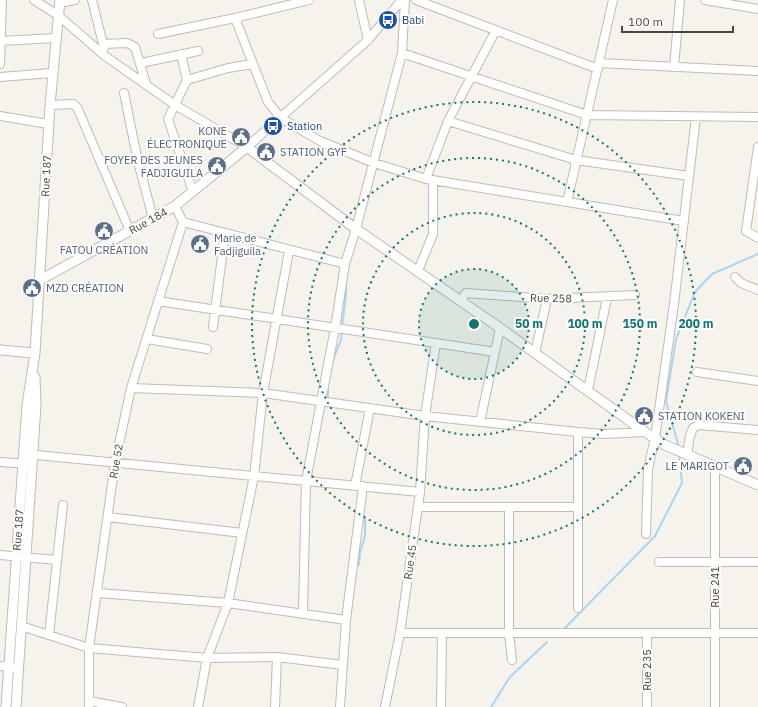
<svg xmlns="http://www.w3.org/2000/svg" width="758" height="707" viewBox="0 0 758 707" font-family="'IBM Plex Sans',sans-serif">
<style>
.lines{fill:none;stroke-linecap:round;stroke-linejoin:round}
.stream{stroke:#a9d4f2;stroke-width:2}
.minor-casing{stroke:#c2bbae;stroke-width:10}
.tertiary-casing{stroke:#c2bbae;stroke-width:11}
.minor{stroke:#fff;stroke-width:8}
.tertiary{stroke:#fff;stroke-width:9}
.ring{fill:none;stroke:#0f766e;stroke-width:2;stroke-dasharray:2 4}
.labels{text-anchor:middle;stroke-width:4;stroke-linejoin:round;paint-order:stroke}
.transit-label{font-size:11px;fill:#164399;stroke:#fff;text-anchor:start}
.service-label{font-size:11px;fill:#4e5e75;stroke:#fff;text-anchor:start}
.street-label{font-size:11px;fill:#4b4439;stroke:#fff}
.centre{fill:#0f766e;stroke:#fff;stroke-width:2}
.ring-label{font-size:12px;text-anchor:middle;font-weight:bold;fill:#0f766e;stroke:#fff;stroke-width:4;stroke-linejoin:round;paint-order:stroke}
</style>
<rect width="100%" height="100%" fill="#f6f3ec"/>
<g class="lines">
<path class="stream" d="M342 327 346 295V284
M333 360 341 340 342 332
M328 383V400
M678 444 666 401 676 339 695 292 712 274 758 254
M359 565 360 553 365 535V519
M563 630 655 536 682 483 679 455
M491 707 510 677 547 642"/>
<defs>
<path id="minor" d="M34 0 59 16 105 56 175 105 247 147 368 40 402 0
M92 0 104 48
M359 0 368 40
M416 0 598 69
M705 0 758 9
M60 3 75 0
M235 18 268 102 281 118 320 141 374 163 426 179 684 221
M158 34 235 18 309 0
M1 41 56 38
M103 44 127 43 135 47 146 84
M402 53 587 115 758 117
M181 54 187 80 168 119 193 192
M141 63 198 51
M599 63 758 71
M0 64 2 0
M674 67 680 0
M0 77 52 73
M187 80 228 68 253 64
M124 93 138 162 153 218
M50 105 73 104 77 107 130 231
M0 116 48 124
M448 121 576 160 689 176
M758 147 746 231 758 238
M426 179 448 121 496 30
M567 202 613 0
M175 206 183 222 345 264
M418 271 433 234V180
M735 277 741 283 758 290
M158 301 495 352
M461 301 466 293 547 299 635 295
M213 327 225 233
M147 339 207 349
M535 353 547 299
M697 372 758 381
M131 388 263 393 425 416 578 432 605 434 645 432
M588 390 607 298
M480 422 500 328
M578 432V608
M26 454 420 492
M687 455 690 436 693 428 699 425 758 430
M0 462 29 464
M715 467V707
M355 486 370 408
M418 507H578
M509 507V633L512 660
M108 517 242 533
M646 534 648 469 655 438 674 304 696 117
M0 555 57 560
M659 562H758
M98 593 228 603 346 620
M303 612 306 481 335 328 345 264 356 229 402 53 405 0
M21 626 89 648 207 658 277 657 343 665
M400 633H758
M49 635 63 505
M0 666 18 668
M89 701 122 707
M89 707V648L115 463 131 388 183 222
M198 707 207 658 228 603 254 476 263 393 289 251
M275 707 277 657
M340 707 346 620 363 486
M385 707 400 633 420 492 425 416 436 343
M441 707 442 633
M647 707V633"/>
<path id="tertiary" d="M40 280 175 206 247 147 356 229 500 328 645 432 665 445 758 485
M0 350 35 353
M6 707 27 405 35 353 50 105 60 0
M16 707 36 405 35 377"/>
</defs>
<use href="#minor" class="minor-casing"/>
<use href="#tertiary" class="tertiary-casing"/>
<use href="#minor" class="minor"/>
<use href="#tertiary" class="tertiary"/>
</g>
<circle cx="474" cy="324" r="55" fill="#0f766e" fill-opacity=".12"/>
<g class="ring">
<circle cx="474" cy="324" r="55"/>
<circle cx="474" cy="324" r="111"/>
<circle cx="474" cy="324" r="166"/>
<circle cx="474" cy="324" r="222"/>
</g>
<defs>
<symbol id="bus-disc" viewBox="-11 -11 22 22"><circle r="9.5" fill="#1a4fb4" stroke="#fff"/><path d="M-5-6H5V4H4V6H2V4H-2V6H-4V4H-5ZM-3.5-4V0h7V-4ZM-3.5 1.2v1.5H-2V1.2ZM2 1.2v1.5H3.5V1.2Z" fill="#fff"/></symbol>
<symbol id="civic-disc" viewBox="-11 -11 22 22"><circle r="9.5" fill="#5c6f8a" stroke="#fff"/><path d="M-.6-6.5H3V-4.5H.6V-3L4-1V1h2V6H-6V1h2V-1L-.6-3ZM-1.2 2.5V6h2.4V2.5Z" fill="#fff"/></symbol>
</defs>
<g fill-rule="evenodd">
<use href="#bus-disc" x="377" y="9" width="22" height="22"/>
<use href="#bus-disc" x="262" y="115" width="22" height="22"/>
<use href="#civic-disc" x="230" y="126" width="22" height="22"/>
<use href="#civic-disc" x="255" y="141" width="22" height="22"/>
<use href="#civic-disc" x="206" y="155" width="22" height="22"/>
<use href="#civic-disc" x="93" y="220" width="22" height="22"/>
<use href="#civic-disc" x="189" y="233" width="22" height="22"/>
<use href="#civic-disc" x="21" y="277" width="22" height="22"/>
<use href="#civic-disc" x="633" y="405" width="22" height="22"/>
<use href="#civic-disc" x="732" y="455" width="22" height="22"/>
</g>
<g class="labels">
<g class="transit-label">
<text x="402" y="24">Babi</text>
<text x="287" y="130">Station</text>
</g>
<g class="service-label">
<text x="227" y="135" text-anchor="end">KONE<tspan x="227" dy="13">ÉLECTRONIQUE</tspan></text>
<text x="280" y="156">STATION GYF</text>
<text x="203" y="164" text-anchor="end">FOYER DES JEUNES<tspan x="203" dy="13">FADJIGUILA</tspan></text>
<text x="214" y="242">Marie de<tspan x="214" dy="13">Fadjiguila</tspan></text>
<text x="104" y="254" text-anchor="middle">FATOU CRÉATION</text>
<text x="46" y="292">MZD CRÉATION</text>
<text x="658" y="420">STATION KOKENI</text>
<text x="729" y="470" text-anchor="end">LE MARIGOT</text>
</g>
<g class="street-label">
<text transform="translate(46 176) rotate(-87)" y="4">Rue 187</text>
<text transform="translate(148 221) rotate(-29)" y="4">Rue 184</text>
<text transform="translate(551 298) rotate(1)" y="4">Rue 258</text>
<text transform="translate(116 461) rotate(-80)" y="4">Rue 52</text>
<text transform="translate(18 530) rotate(-86)" y="4">Rue 187</text>
<text transform="translate(410 562) rotate(-82)" y="4">Rue 45</text>
<text transform="translate(715 587) rotate(-90)" y="4">Rue 241</text>
<text transform="translate(647 670) rotate(-90)" y="4">Rue 235</text>
</g>
</g>
<circle cx="474" cy="324" r="6" class="centre"/>
<g class="ring-label">
<text x="529" y="328">50 m</text>
<text x="585" y="328">100 m</text>
<text x="640" y="328">150 m</text>
<text x="696" y="328">200 m</text>
</g>
<path d="M622 26v6h111v-6" fill="none" stroke="#4b4439" stroke-width="2"/>
<text x="628" y="26" font-size="12" fill="#4b4439" stroke="#ffffff" stroke-width="3" paint-order="stroke">100 m</text>
</svg>
